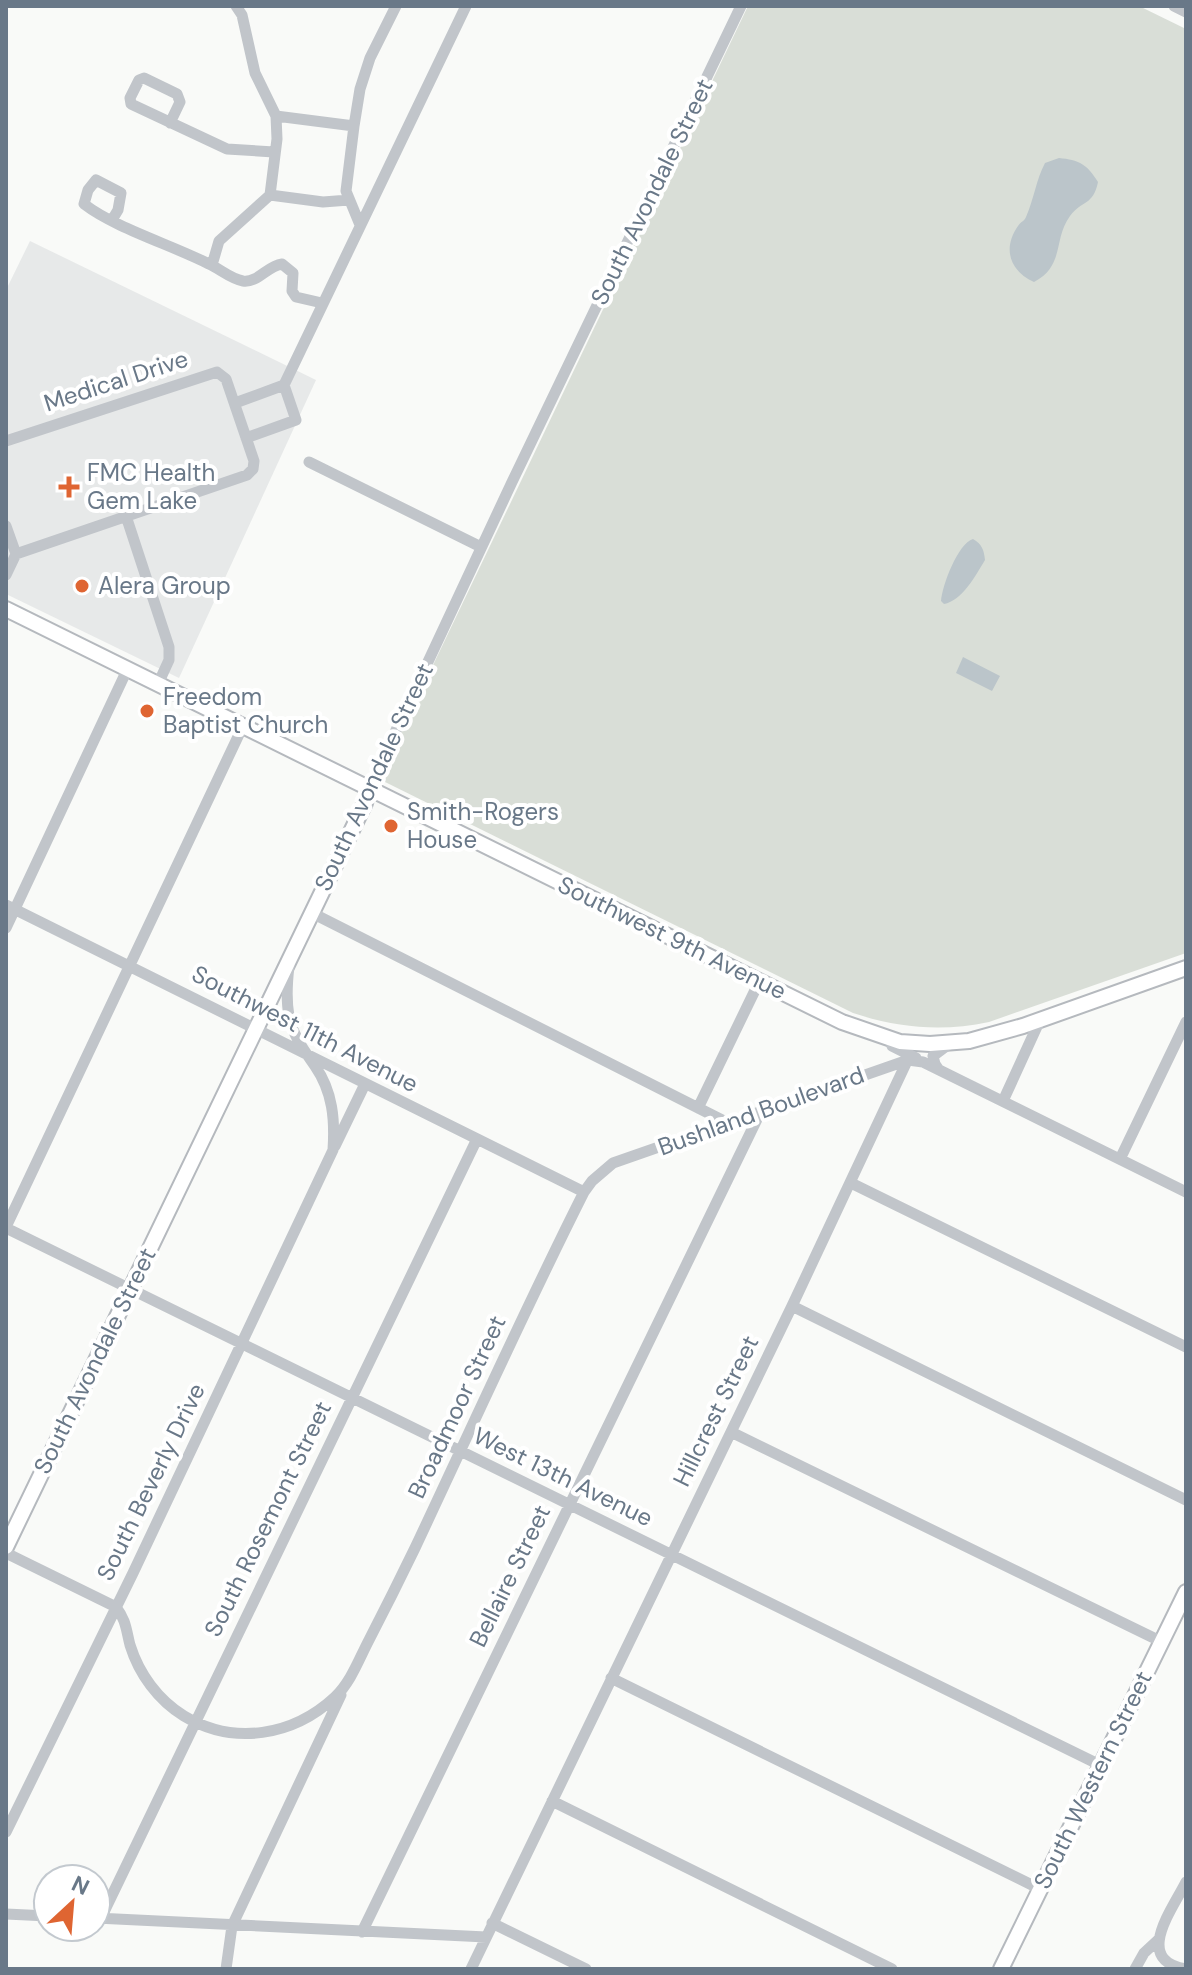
<svg xmlns="http://www.w3.org/2000/svg" width="1192" height="1975" viewBox="0 0 1192 1975" font-family="'DM Sans',sans-serif">
<style>
.built{fill:#e7e9e9}
.green{fill:#d9ded7}
.water{fill:#bbc5ca}
.lines{fill:none;stroke-linecap:round;stroke-linejoin:round}
.major-casing{stroke:#b5b9be;stroke-width:18}
.minor{stroke:#c1c5ca;stroke-width:11}
.major{stroke:#fff;stroke-width:14}
.poi-dot{fill:#df6532;stroke:#fff;stroke-width:3}
.labels{text-anchor:middle;stroke-width:8;stroke-linejoin:round;paint-order:stroke}
.street-label{font-size:24px;fill:#697888;stroke:#fff}
.poi-label{font-size:24px;fill:#697888;stroke:#fff;text-anchor:start}
</style>
<rect width="100%" height="100%" fill="#f9faf8"/>
<path class="built" d="M30 241 316 380 179 678 6 594V290Z"/>
<path class="green" d="M748 6H1139L1186 29V953L989 1022C942 1032 898 1028 853 1013L383 781 380 776Z"/>
<path class="water" d="M1059 158C1079 160 1087 164 1098 182 1093 206 1082 200 1070 216 1053 239 1065 266 1034 282 1010 271 1002 249 1018 226 1021 221 1024 222 1026 217 1034 199 1036 180 1045 163Z
M973 539C982 544 984 550 985 560 976 575 962 601 944 604L941 601C942 586 958 543 973 539Z
M963 657 1000 676 992 691 956 673Z"/>
<g class="lines">
<defs>
<path id="major" d="M6 609 842 1022 900 1042 930 1044 969 1041 1023 1026 1186 968
M6 1547 365 803 369 788
M1001 1969 1186 1592"/>
</defs>
<use href="#major" class="major-casing"/>
<path class="minor" d="M1174 6 1186 12
M276 116 354 126
M170 123 180 102 177 94 144 78 139 80 130 98 131 104 227 149 274 152
M270 195 323 202 349 200
M112 220 118 210 121 193 96 180 88 190 84 204C115 228 172 245 209 264 220 269 231 279 243 281 258 283 267 266 282 264L293 273 292 291 296 297 322 303
M360 225 346 191 354 126 360 89 370 58 396 6
M212 265 219 241 270 195 277 139 276 116 255 73 242 15 236 6
M235 403 284 385 466 6
M246 438 296 420 284 385
M6 441 217 372 226 379 254 461 253 469 247 475 16 554
M309 462 481 547
M126 516 169 647V660L158 684
M6 526 16 554 6 575
M369 788 512 482 741 6
M6 905 584 1192
M312 913 728 1123
M6 928 127 670
M892 1046 916 1058
M939 1070 935 1064 933 1056 949 1044
M1003 1101 1040 1020
M698 1108 759 982
M335 1146 365 1084
M1120 1159 1186 1022
M851 1183 1186 1347
M6 1227 243 726
M6 1228 1100 1765
M792 1306 1186 1500
M731 1432 1160 1641
M6 1553 116 1607C126 1620 126 1629 130 1645 139 1674 158 1700 184 1716 234 1746 293 1736 335 1697 351 1682 359 1659 369 1640 385 1609 400 1579 415 1548 471 1429 525 1309 584 1192L592 1181 613 1163 908 1060 923 1062 1186 1192
M611 1678 1040 1889
M552 1801 892 1969
M6 1832 133 1573 333 1150C335 1120 333 1092 315 1066 304 1050 293 1036 289 1016 286 1000 287 983 289 966
M1186 1882C1172 1910 1133 1960 1186 1969
M6 1914 48 1916
M96 1918 486 1937
M101 1918 477 1139
M492 1923 586 1969
M362 1932 761 1111
M226 1969 232 1926 341 1695
M471 1969 792 1306 909 1057
M1135 1969 1144 1953 1158 1940"/>
<use href="#major" class="major"/>
</g>
<g class="poi-dot">
<path d="M65 475h8v8h8v8h-8v8h-8v-8h-8v-8h8z"/>
<circle cx="82" cy="586" r="8"/>
<circle cx="147" cy="711" r="8"/>
<circle cx="391" cy="826" r="8"/>
</g>
<g class="labels">
<g class="street-label">
<text transform="translate(652 192) rotate(-64)" y="8">South Avondale Street</text>
<text transform="translate(116 381) rotate(-18)" y="8">Medical Drive</text>
<text transform="translate(374 777) rotate(-65)" y="8">South Avondale Street</text>
<text transform="translate(672 938) rotate(26)" y="8">Southwest 9th Avenue</text>
<text transform="translate(305 1029) rotate(27)" y="8">Southwest 11th Avenue</text>
<text transform="translate(761 1111) rotate(-20)" y="8">Bushland Boulevard</text>
<text transform="translate(95 1361) rotate(-64)" y="8">South Avondale Street</text>
<text transform="translate(457 1407) rotate(-65)" y="8">Broadmoor Street</text>
<text transform="translate(716 1411) rotate(-64)" y="8">Hillcrest Street</text>
<text transform="translate(563 1477) rotate(26)" y="8">West 13th Avenue</text>
<text transform="translate(151 1482) rotate(-64)" y="8">South Beverly Drive</text>
<text transform="translate(268 1519) rotate(-64)" y="8">South Rosemont Street</text>
<text transform="translate(510 1576) rotate(-64)" y="8">Bellaire Street</text>
<text transform="translate(1093 1780) rotate(-64)" y="8">South Western Street</text>
</g>
<g class="poi-label">
<text x="87" y="481">FMC Health<tspan x="87" dy="28">Gem Lake</tspan></text>
<text x="98" y="594">Alera Group</text>
<text x="163" y="705">Freedom<tspan x="163" dy="28">Baptist Church</tspan></text>
<text x="407" y="820">Smith-Rogers<tspan x="407" dy="28">House</tspan></text>
</g>
</g>
<rect width="1192" height="1975" fill="none" stroke="#697888" stroke-width="16"/>
<g transform="translate(72 1903) rotate(26)"><circle r="38" fill="#ffffff" stroke="#c3c9cf" stroke-width="2"/>
<path d="M0-6L14 30L0 20L-14 30Z" fill="#df6532"/>
<text y="-12" font-size="22" font-weight="bold" text-anchor="middle" fill="#697888">N</text>
</g>
</svg>
